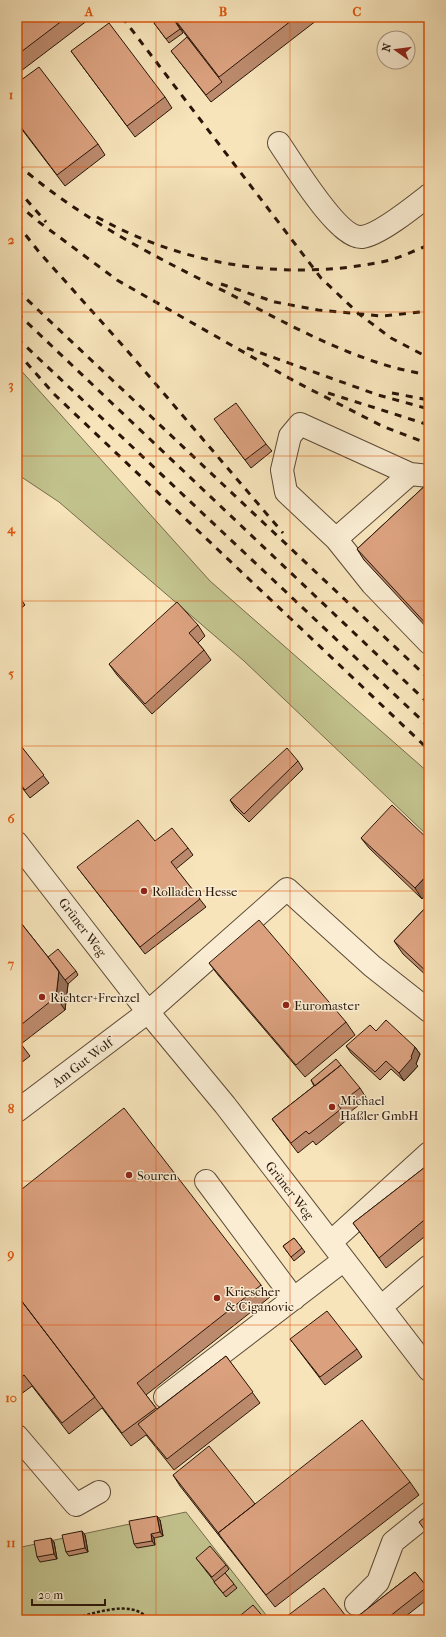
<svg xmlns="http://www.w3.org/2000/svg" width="446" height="1637" viewBox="0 0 446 1637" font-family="'IM FELL French Canon',serif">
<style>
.green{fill:#c2c28d;stroke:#766c4b}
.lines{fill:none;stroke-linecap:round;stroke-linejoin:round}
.minor-casing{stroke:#5c4a36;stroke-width:24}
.path{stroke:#291609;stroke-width:2.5;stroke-dasharray:3 2;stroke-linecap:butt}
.minor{stroke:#faedd3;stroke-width:22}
.rail{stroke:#291609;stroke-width:3;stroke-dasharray:7 7;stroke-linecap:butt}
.wall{fill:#bc8a6d;stroke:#291609}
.shaded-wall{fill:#997159;stroke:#291609}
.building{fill:#dba17f;stroke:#291609}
.grid{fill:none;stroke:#de560c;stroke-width:1;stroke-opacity:0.55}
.poi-dot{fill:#8f2418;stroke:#faedd3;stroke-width:1.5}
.labels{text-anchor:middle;stroke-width:3;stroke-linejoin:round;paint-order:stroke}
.poi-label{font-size:13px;fill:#291609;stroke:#faedd3;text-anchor:start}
.street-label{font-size:13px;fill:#291609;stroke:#faedd3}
.neatline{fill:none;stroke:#de560c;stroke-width:1.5}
.grid-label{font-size:13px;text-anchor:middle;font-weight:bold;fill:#de560c}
</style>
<rect width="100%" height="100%" fill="#f7e4bb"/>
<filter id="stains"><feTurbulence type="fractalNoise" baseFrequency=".005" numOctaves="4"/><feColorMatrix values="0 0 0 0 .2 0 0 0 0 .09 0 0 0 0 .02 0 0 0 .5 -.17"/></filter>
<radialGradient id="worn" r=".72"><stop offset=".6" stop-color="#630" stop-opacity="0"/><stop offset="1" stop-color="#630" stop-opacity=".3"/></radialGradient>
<path class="green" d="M17 366 210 581 429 773V837L244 661 59 502 17 474Z
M186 1512 270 1620H17V1548Z"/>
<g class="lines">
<defs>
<path id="minor" d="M279 143C292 162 338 239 362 237 379 235 415 206 429 195
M429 476 410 474 336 539 372 584 429 643
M336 539 286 492 282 470 290 436 300 424 410 474
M17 843 148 1012 225 1105 429 1370
M17 1111 148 1012 287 889 372 966 429 1011
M206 1181 294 1299
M331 1242 429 1153
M381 1307 429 1266
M165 1397 344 1260
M17 1436 76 1505 99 1492
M356 1604 378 1582 393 1542 429 1513
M416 1620 429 1609"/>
</defs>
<use href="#minor" class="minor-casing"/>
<path class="path" d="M68 1620C91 1615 132 1597 149 1620"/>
<use href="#minor" class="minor"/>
<path class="rail" d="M122 17 321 278 359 314 391 338 429 358
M17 164C81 219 153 256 228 293 278 319 328 347 382 364 397 369 413 372 429 375
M17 189 46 222
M17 203 35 219 117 280 296 382 382 426 429 444
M97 217C185 266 288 282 386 261 400 258 415 250 429 245
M17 224 39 252 125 348 283 533
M221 284 275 302 318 310 382 316 429 311
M17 290 429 679
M17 313 429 704
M17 338 429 727
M247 348 378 395 429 409
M17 352 54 394 429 750
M328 393 429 425
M392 393 429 400"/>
</g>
<path class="wall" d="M17 17H92L17 74Z
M162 17H321L211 102 171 51H198L172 17 183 33 169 43 154 23Z
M71 51 165 97 172 108 135 137Z
M17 83 98 144 105 155 65 186 17 123Z
M220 427 266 444 272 451 251 468Z
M429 482V630L364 560 357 549Z
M17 560 22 566 17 570Z
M17 594 25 605 17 612Z
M198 625 205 636 198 643 204 650 211 660 152 714 117 675 109 664Z
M17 741 49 783 30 798 17 781Z
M298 761 303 769 249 822 235 808 230 800Z
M361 838 429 840V891L422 899 369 848Z
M155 841 188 848 193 855 176 869 206 907 145 954 77 867Z
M429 904V978L403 954 394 941Z
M17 918 48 957 76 971 78 975 68 984 65 1010 21 1044 30 1056 17 1066Z
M209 963 346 1022 355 1035 305 1077 218 975Z
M376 1031 415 1047 420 1054 416 1064 418 1066 404 1081 391 1069 380 1080 351 1053 346 1046Z
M311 1080 360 1088 367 1099 346 1115 348 1119 316 1145 313 1141 298 1153 272 1119 314 1086Z
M429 1164V1233L386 1268 353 1223Z
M17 1182 22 1189 261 1285 270 1297 146 1395 157 1409 226 1356 260 1403 174 1470 146 1435 131 1446 102 1408 69 1434 32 1386 17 1397Z
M294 1238 305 1252 294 1261 283 1246Z
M290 1339 357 1349 362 1357 325 1385Z
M173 1475 255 1504 410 1482 419 1495 275 1607 180 1486Z
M160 1520 163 1536 154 1538 155 1545 137 1548 134 1544Z
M85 1535 88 1552 69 1556 66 1552Z
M54 1542 57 1559 40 1562 37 1557Z
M196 1558 226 1565 229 1569 225 1573 237 1588 226 1597 217 1586 214 1582V1581Z
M415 1572 429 1590V1598L401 1620H353Z"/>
<path class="shaded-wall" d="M429 873V891L422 899 415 888Z
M59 971 68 984 65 1010 56 997Z
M415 1047 420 1054 416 1064 418 1066 404 1081 399 1073Z
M157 1516 160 1520 163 1536 160 1532Z
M82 1531 85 1535 88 1552 85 1548Z
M151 1534 154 1538 155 1545 152 1541Z
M51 1538 54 1542 57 1559 54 1554Z"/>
<path class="building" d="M17 17H67L17 55Z
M162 17H172L180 29 166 39 154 23Z
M173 17H296L219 77Z
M109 23 165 97 127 126 71 51Z
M187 37 222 82 206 95 171 51Z
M39 67 98 144 57 175 17 122V83Z
M236 403 266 444 245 460 214 419Z
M429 482V627L357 549Z
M177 602 198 625 189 633 204 650 145 704 109 664Z
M17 741 44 775 25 790 17 780Z
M287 748 298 761 244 814 230 800Z
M392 805 429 840V873L415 888 361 838Z
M138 820 155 841 172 828 188 848 171 862 200 899 140 947 77 867Z
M429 904V974L394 941Z
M17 918 59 971 56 997 17 1028Z
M259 920 346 1022 296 1065 209 963Z
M58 949 76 971 65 980 48 957Z
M386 1020 415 1047 411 1057 412 1058 399 1073 386 1061 375 1072 346 1046 370 1025 376 1031Z
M17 1038 21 1044 17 1047Z
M336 1059 341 1065 315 1086 311 1080Z
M341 1065 360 1088 338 1105 341 1109 309 1134 306 1131 291 1143 272 1119Z
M124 1108 261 1285 137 1383 156 1408 122 1433 17 1295V1182L22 1189Z
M429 1164V1216L379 1258 353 1223Z
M294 1238 302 1248 291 1257 283 1246Z
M17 1295 95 1397 62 1423 24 1375 17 1381Z
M327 1311 357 1349 320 1377 290 1339Z
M226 1356 253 1392 167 1459 138 1424Z
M362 1420 410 1482 266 1595 218 1533Z
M209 1446 255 1504 218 1533 220 1535 173 1475Z
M429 1514V1536L419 1522Z
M157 1516 160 1532 151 1534 152 1541 134 1544 129 1521Z
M82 1531 85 1548 66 1552 62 1535Z
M51 1538 54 1554 37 1557 34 1541Z
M210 1546 226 1565 212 1577 196 1558Z
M415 1572 427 1587 385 1620H353Z
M225 1573 234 1584 223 1593 214 1582Z
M324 1588 349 1620H282Z
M253 1605 266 1620H237L236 1619Z"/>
<path class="grid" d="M156 17V1620M290 17V1620M17 167H429M17 312H429M17 456H429M17 601H429M17 746H429M17 891H429M17 1036H429M17 1181H429M17 1325H429M17 1470H429"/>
<g class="poi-dot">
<circle cx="144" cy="891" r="4"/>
<circle cx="42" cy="997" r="4"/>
<circle cx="286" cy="1005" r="4"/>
<circle cx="332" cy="1107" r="4"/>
<circle cx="129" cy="1175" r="4"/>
<circle cx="217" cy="1298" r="4"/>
</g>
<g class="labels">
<g class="poi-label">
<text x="152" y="896">Rolladen Hesse</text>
<text x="50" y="1002">Richter+Frenzel</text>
<text x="294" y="1010">Euromaster</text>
<text x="340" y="1105">Michael<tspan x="340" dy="15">Haßler GmbH</tspan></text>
<text x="137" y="1180">Souren</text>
<text x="225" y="1296">Kriescher<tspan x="225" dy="15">&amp; Ciganovic</tspan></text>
</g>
<g class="street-label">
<text transform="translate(83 927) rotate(53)" y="5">Grüner Weg</text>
<text transform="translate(82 1062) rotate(-37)" y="5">Am Gut Wolf</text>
<text transform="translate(290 1190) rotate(52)" y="5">Grüner Weg</text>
</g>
</g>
<rect width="446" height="1637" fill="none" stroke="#f7e4bb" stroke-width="44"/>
<g transform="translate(396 50) rotate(284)"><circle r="19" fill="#faedd3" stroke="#a69782"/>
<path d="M0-3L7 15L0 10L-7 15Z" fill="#8f2418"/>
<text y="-6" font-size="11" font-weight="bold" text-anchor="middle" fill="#291609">N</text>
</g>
<path d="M32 1599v6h73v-6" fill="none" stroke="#291609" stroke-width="2"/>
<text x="38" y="1599" font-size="12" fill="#291609" stroke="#faedd3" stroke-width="3" paint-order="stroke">20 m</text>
<rect x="22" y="22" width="402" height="1593" class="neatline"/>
<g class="grid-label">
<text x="89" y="16">A</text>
<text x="223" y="16">B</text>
<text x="357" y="16">C</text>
<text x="11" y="99">1</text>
<text x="11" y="244">2</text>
<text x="11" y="389">3</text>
<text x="11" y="533">4</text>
<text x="11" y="678">5</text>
<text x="11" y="823">6</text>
<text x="11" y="968">7</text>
<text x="11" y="1113">8</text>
<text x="11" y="1258">9</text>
<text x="11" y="1402">10</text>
<text x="11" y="1547">11</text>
</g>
<rect width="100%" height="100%" filter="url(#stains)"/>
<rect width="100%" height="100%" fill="url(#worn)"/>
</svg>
